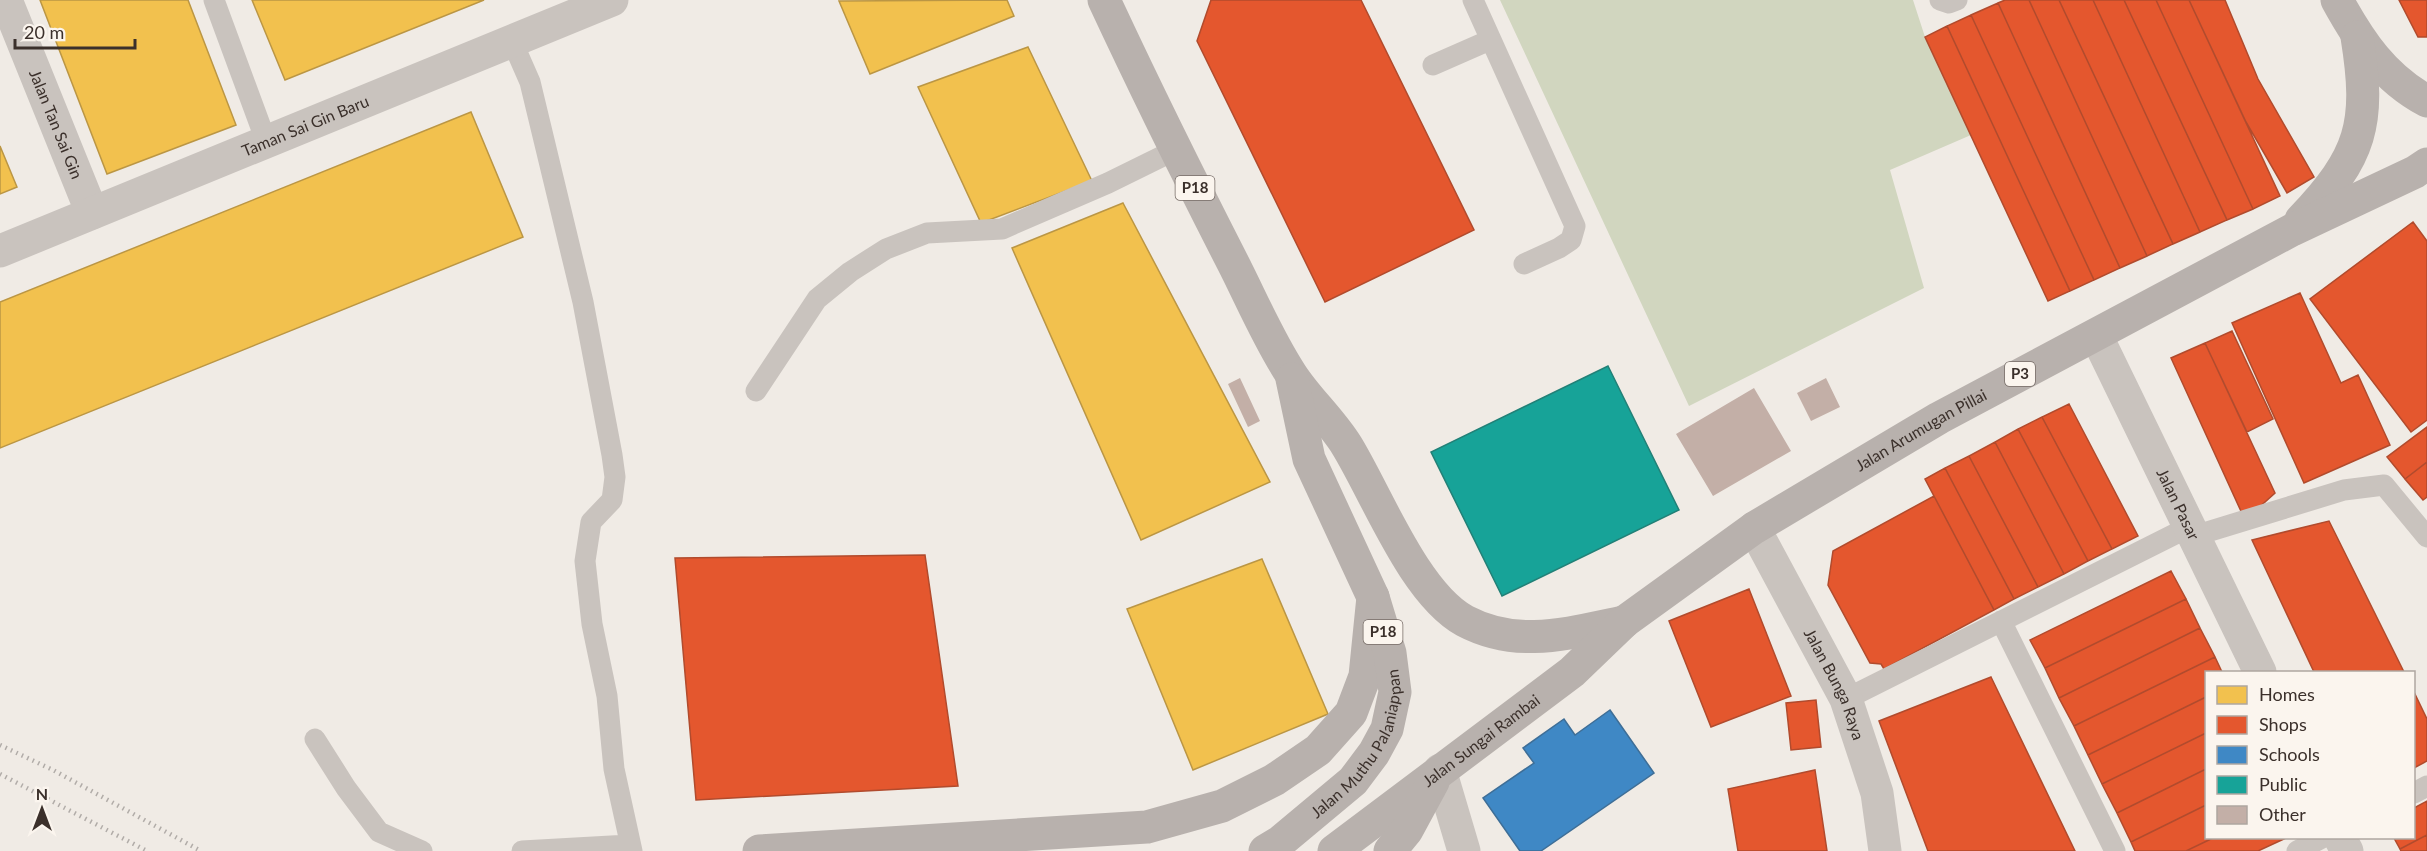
<svg xmlns="http://www.w3.org/2000/svg" width="2427" height="851" viewBox="0 0 2427 851" font-family="Lato,sans-serif">
<style>
.green{fill:#d1d6bf}
.homes{fill:#f2c14e;stroke:#bb9644;stroke-width:1.5}
.shops{fill:#e4572e;stroke:#b14b2d;stroke-width:1.5}
.schools{fill:#3f88c5;stroke:#3e6e97;stroke-width:1.5}
.public{fill:#17a398;stroke:#228077;stroke-width:1.5}
.building{fill:#c3afa7}
.lines{fill:none;stroke-linecap:round;stroke-linejoin:round}
.service{stroke:#c9c3be;stroke-width:21}
.minor{stroke:#c9c3be;stroke-width:33}
.primary{stroke:#b8b1ad;stroke-width:33}
.rail{stroke:#b1aca8;stroke-width:4.5;stroke-dasharray:1.5 4.5;stroke-linecap:butt}
.labels{text-anchor:middle;stroke-width:6;stroke-linejoin:round;paint-order:stroke}
.shield{fill:#fbf5ee;stroke:#756b66;stroke-width:1.5}
.shield-label{font-size:15px;font-weight:bold;fill:#3b302b}
.street-label{font-size:16px;fill:#3b302b;stroke:#fbf5ee}
</style>
<rect width="100%" height="100%" fill="#f0ebe5"/>
<path class="green" d="M1500 0H1913L1925 37 1971 135 1890 170 1924 288 1689 406Z"/>
<path class="homes" d="M40 0H188L236 125 107 174Z
M252 0H484L285 80Z
M1007 0 1014 16 870 74 839 1Z
M1028 47 1092 181 981 223 918 87Z
M471 112 523 237 0 448V302Z
M0 146 17 187 0 194Z
M1123 203 1270 482 1141 540 1012 248Z
M1262 559 1328 714 1193 770 1127 609Z"/>
<path class="shops" d="M1211 0H1361L1474 230 1325 302 1197 41Z
M2005 0H2029L2147 256 2120 268 1998 3Z
M2029 0H2059L2173 244 2147 256Z
M2059 0H2093L2200 232 2173 244Z
M2093 0H2124L2227 220 2200 232Z
M2124 0H2156L2253 209 2227 220Z
M2156 0H2189L2280 196 2253 209Z
M2189 0H2225L2258 79 2314 177 2287 193 2246 122Z
M2399 0H2427V37H2418Z
M1998 3 2120 268 2094 280 1971 15Z
M1971 15 2094 280 2070 291 1947 26Z
M1947 26 2070 291 2048 301 1925 37Z
M2413 222 2427 241V420L2411 432 2310 299Z
M2300 293 2341 383 2358 375 2390 445 2304 483 2232 323Z
M2232 331 2273 419 2247 432 2205 343Z
M2205 343 2275 493 2245 520 2171 358Z
M2069 404 2138 536 2112 549 2042 417Z
M2042 417 2112 549 2088 561 2018 429Z
M2427 427V462L2405 479 2387 457Z
M2018 429 2088 561 2064 574 1995 442Z
M1995 442 2064 574 2038 587 1969 456Z
M1969 456 2038 587 2014 599 1945 468Z
M2427 462V497L2423 500 2405 479Z
M1945 468 2014 599 1994 610 1925 479Z
M1934 496 1994 610 1884 669 1881 664 1870 663 1828 585 1833 551Z
M2329 521 2404 672H2314L2252 540Z
M925 555 958 786 696 800 675 558Z
M2171 571 2186 599 2045 668 2030 640Z
M1749 589 1791 696 1711 727 1669 621Z
M2186 599 2200 628 2059 698 2045 668Z
M2200 628 2215 657 2074 726 2059 698Z
M2215 657 2222 672H2206V697L2088 755 2074 726Z
M1991 677 2075 851H1928L1879 721Z
M2414 692 2427 719V761L2414 768Z
M2206 697V733L2102 784 2088 755Z
M1816 700 1821 747 1791 750 1786 703Z
M2206 733V769L2117 813 2102 784Z
M2206 769V805L2131 842 2117 813Z
M1815 770 1827 851H1738L1728 789Z
M2427 801V835L2400 849 2394 838H2414V808Z
M2206 805V838H2213L2186 851H2135L2131 842Z
M2427 835V851H2401L2400 849Z
M2213 838H2286L2258 851H2186Z"/>
<path class="schools" d="M1610 710 1654 773 1541 851H1520L1483 798 1534 763 1523 748 1564 719 1575 735Z"/>
<path class="public" d="M1608 366 1679 510 1502 596 1431 452Z"/>
<path class="building" d="M1240 378 1260 421 1248 427 1228 384Z
M1826 378 1840 407 1811 421 1797 393Z
M1754 388 1791 451 1713 496 1676 434Z"/>
<g class="lines">
<path class="service" d="M214 0 266 141
M1473 0 1575 226 1571 240 1559 248 1524 264
M1940 0 1949 3 1957 0
M512 41 530 82 583 302 612 455 615 477 612 500 591 522 585 561 592 624 607 696 614 769 632 851
M1433 65 1490 40
M756 391 817 299 850 272 886 249 927 233 1002 229 1108 183 1175 150
M2194 536 2344 490 2384 485 2427 537
M2001 621 2115 851
M1846 699 2189 527
M315 739 346 788 379 832 422 851
M2414 793 2427 786
M522 851 629 845
M2297 851 2322 838"/>
<g class="minor">
<path id="s1" d="M6 0 92 213"/>
<path id="s2" d="M0 251 612 0"/>
<path id="s3" d="M2096 335 2260 672"/>
<path id="s4" d="M1754 528 1846 699 1877 793 1885 851"/>
<path d="M1440 770 1464 851"/>
<path d="M2340 838 2347 851"/>
</g>
<g class="primary">
<path d="M1104 0C1145 88 1188 175 1232 261 1251 298 1268 339 1291 374 1307 399 1331 420 1347 446 1377 495 1414 593 1465 621 1518 649 1569 633 1624 622"/>
<path d="M2337 0C2360 42 2384 78 2427 101"/>
<path d="M2301 220C2362 156 2371 124 2357 37"/>
<path d="M759 851 1147 827 1222 806 1274 780 1318 750 1351 713 1365 676 1373 597"/>
<path id="s5" d="M1265 851 1280 842 1353 781 1374 753 1387 729 1395 692 1390 653 1373 597 1309 459 1292 379"/>
<path id="s6" d="M1334 851 1572 672 1624 622 1754 528 1939 418 2292 230 2415 172 2427 164"/>
<path d="M1390 851 1407 830 1433 782"/>
</g>
<path class="rail" d="M0 745 53 770 201 851
M0 774 147 851"/>
</g>
<g class="labels">
<g class="shield">
<rect x="1175.5" y="176" width="39" height="24" rx="4.5"/>
<rect x="2005" y="362" width="30" height="24" rx="4.5"/>
<rect x="1363.5" y="620" width="39" height="24" rx="4.5"/>
</g>
<g class="shield-label">
<text x="1195" y="193">P18</text>
<text x="2020" y="379">P3</text>
<text x="1383" y="637">P18</text>
</g>
<g class="street-label">
<text dy="6" stroke="none"><textPath href="#s1" startOffset="134">Jalan Tan Sai Gin</textPath></text>
<text dy="6" stroke="none"><textPath href="#s2" startOffset="330">Taman Sai Gin Baru</textPath></text>
<text dy="6" stroke="none"><textPath href="#s6" startOffset="724">Jalan Arumugan Pillai</textPath></text>
<text dy="6" stroke="none"><textPath href="#s3" startOffset="188">Jalan Pasar</textPath></text>
<text dy="6" stroke="none"><textPath href="#s4" startOffset="176">Jalan Bunga Raya</textPath></text>
<text dy="6" stroke="none"><textPath href="#s6" startOffset="184">Jalan Sungai Rambai</textPath></text>
<text dy="6" stroke="none"><textPath href="#s5" startOffset="148">Jalan Muthu Palaniappan</textPath></text>
</g>
</g>
<rect x="2205" y="671" width="210" height="168" fill="#fbf5ee" stroke="#aea6a0" stroke-width="1.5"/>
<rect x="2217" y="686" width="30" height="18" fill="#f2c14e" stroke="#aea6a0" stroke-width="1.5"/>
<text x="2259" y="701" font-size="18" fill="#3b302b">Homes</text>
<rect x="2217" y="716" width="30" height="18" fill="#e4572e" stroke="#aea6a0" stroke-width="1.5"/>
<text x="2259" y="731" font-size="18" fill="#3b302b">Shops</text>
<rect x="2217" y="746" width="30" height="18" fill="#3f88c5" stroke="#aea6a0" stroke-width="1.5"/>
<text x="2259" y="761" font-size="18" fill="#3b302b">Schools</text>
<rect x="2217" y="776" width="30" height="18" fill="#17a398" stroke="#aea6a0" stroke-width="1.5"/>
<text x="2259" y="791" font-size="18" fill="#3b302b">Public</text>
<rect x="2217" y="806" width="30" height="18" fill="#c3afa7" stroke="#aea6a0" stroke-width="1.5"/>
<text x="2259" y="821" font-size="18" fill="#3b302b">Other</text>
<g transform="translate(42 809)" stroke="#fbf5ee" stroke-width="4.5" paint-order="stroke">
<path d="M0-4.5L10 22L0 15L-10 22Z" fill="#3b302b"/>
<text y="-9" font-size="16" font-weight="bold" text-anchor="middle" fill="#3b302b">N</text>
</g>
<path d="M15 39v9h120v-9" fill="none" stroke="#3b302b" stroke-width="3"/>
<text x="24" y="39" font-size="18" fill="#3b302b" stroke="#fbf5ee" stroke-width="4.5" paint-order="stroke">20 m</text>
</svg>
